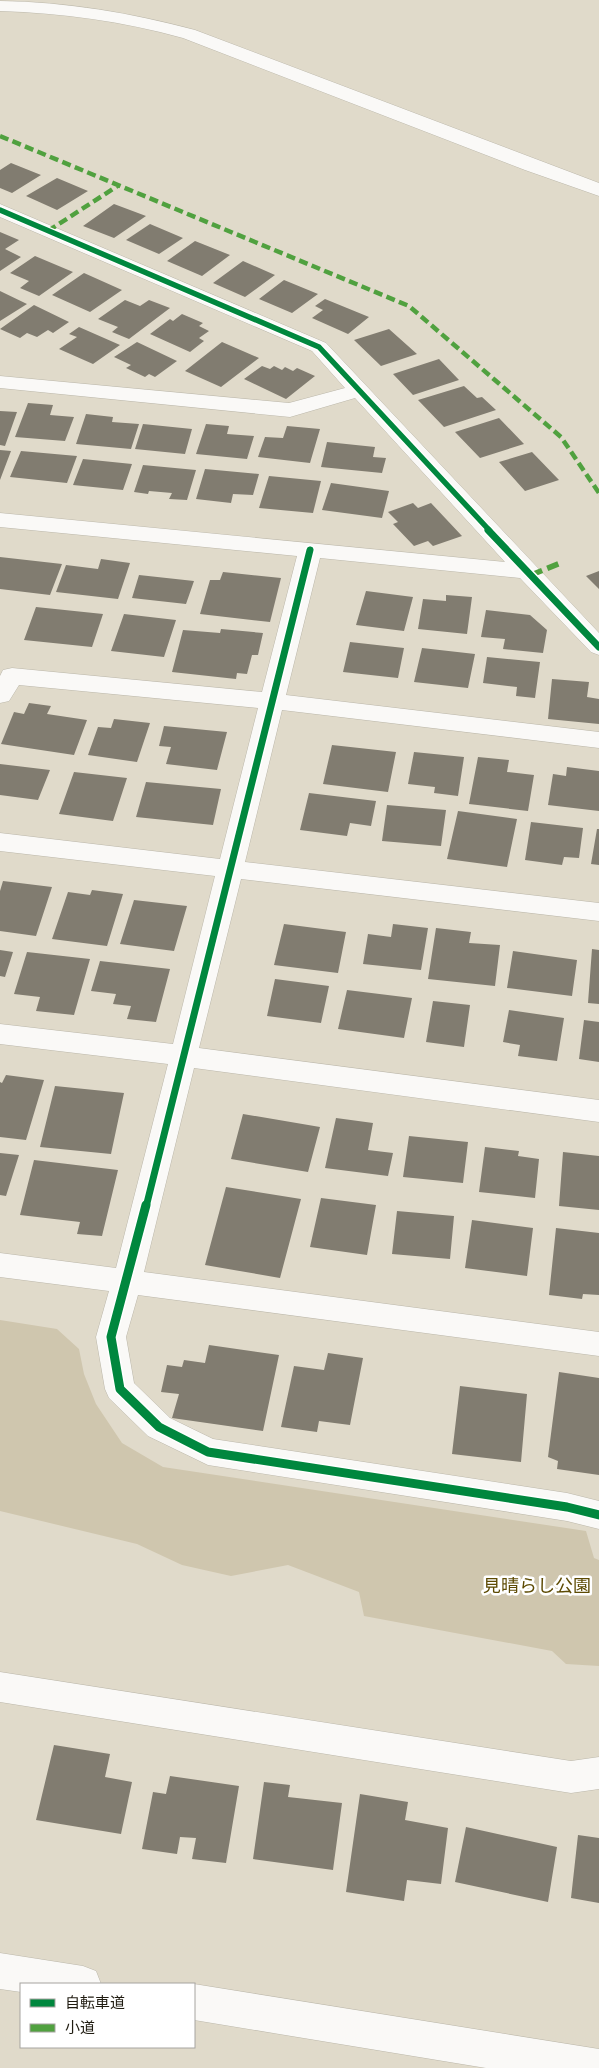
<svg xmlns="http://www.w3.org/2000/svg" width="599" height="2068" viewBox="0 0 599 2068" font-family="'Exo 2','Noto Sans JP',sans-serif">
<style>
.green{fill:#cfc6ae}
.building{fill:#817c70}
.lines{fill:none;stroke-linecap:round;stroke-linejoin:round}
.minor-casing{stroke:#bbb7aa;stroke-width:1}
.tertiary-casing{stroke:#bbb7aa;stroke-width:1}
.minor{fill:#faf9f7;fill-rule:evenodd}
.tertiary{fill:#faf9f7;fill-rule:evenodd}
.quiet-far1{stroke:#50a13f;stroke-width:4.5;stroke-dasharray:9 4.5;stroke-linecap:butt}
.quiet{stroke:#50a13f;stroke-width:5.5;stroke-dasharray:12 5.5;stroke-linecap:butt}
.cycleway-far2-casing{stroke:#fff;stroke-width:8}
.cycleway-far1-casing{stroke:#fff;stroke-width:10}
.cycleway-casing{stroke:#fff;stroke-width:12}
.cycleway-far2{stroke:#00873e;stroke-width:5.5}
.cycleway-far1{stroke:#00873e;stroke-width:7}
.cycleway{stroke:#00873e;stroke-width:9}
.labels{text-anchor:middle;stroke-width:5;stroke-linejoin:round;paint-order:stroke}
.park-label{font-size:18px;fill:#5d4a03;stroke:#fff}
</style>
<rect width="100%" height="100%" fill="#e0daca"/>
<path class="green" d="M0 1320 57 1329 79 1349 84 1374 96 1404 122 1443 163 1467 586 1531 594 1558 599 1560V1666L566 1664 552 1651 364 1616 359 1592 288 1565 231 1576 182 1565 137 1544 0 1511Z"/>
<path class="building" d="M11 163 41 175 12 193 0 188V170Z
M57 178 88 191 57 210 26 196Z
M114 204 146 216 114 238 83 226Z
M150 224 183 238 159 254 126 240Z
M0 232 19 240 5 249 21 257 0 271Z
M195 241 230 255 202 276 167 261Z
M35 256 73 272 39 296 20 288 29 281 10 273Z
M243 261 275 275 245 297 213 283Z
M84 273 122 290 90 312 52 295Z
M284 280 318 294 292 313 259 299Z
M0 291 27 304 0 321Z
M325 299 369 317 348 334 312 318 323 310 315 306Z
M125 300 140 306 149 300 170 308 129 339 112 332 118 327 98 319Z
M34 305 69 322 53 333 48 330 37 337 27 333 20 338 0 329Z
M182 314 203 323 199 326 209 331 199 338 204 341 190 352 150 334 170 319 173 321Z
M79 327 120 345 93 364 59 349 77 337 69 334Z
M389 329 417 354 381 366 354 340Z
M137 342 177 361 155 377 149 374 145 377 126 368 131 365 114 357Z
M222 342 259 358 221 387 185 371Z
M439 359 459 380 413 395 393 374Z
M262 366 270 369 274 366 282 370 285 367 293 371 297 368 315 376 286 399 244 379Z
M464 386 477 398 482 397 496 410 444 427 418 400Z
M28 403 53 405 50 415 74 417 65 441 15 437Z
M0 411 17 412 5 446 0 445Z
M86 414 113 417 112 422 139 424 131 449 76 444Z
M499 418 524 444 480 458 455 432Z
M143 424 192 429 185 454 135 449Z
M206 424 229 426 227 434 254 436 247 459 196 454Z
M287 426 320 429 310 463 258 457 265 437 283 438Z
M327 442 375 447 373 457 386 458 382 473 321 467Z
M0 450 11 451 0 480Z
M21 451 77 456 67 483 10 477Z
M532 452 559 480 525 491 499 462Z
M83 459 132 464 123 490 73 485Z
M143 465 196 470 187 500 169 499 172 493 149 491 148 494 134 492Z
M205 469 259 474 253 495 233 494 231 503 196 499Z
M269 476 321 481 313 513 259 508Z
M331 483 389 491 382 518 322 510Z
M413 503 418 508 431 503 462 536 433 546 428 541 414 546 393 524 398 522 388 512Z
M0 557 62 564 50 595 0 589Z
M101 559 130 563 118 599 56 592 66 565 98 569Z
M599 571V589L586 576Z
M223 572 281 578 270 622 200 614 210 580H220Z
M139 575 194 581 186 604 132 598Z
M366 591 413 597 404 631 356 625Z
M446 595 472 597 467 634 418 629 423 599 446 601Z
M36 607 103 614 92 647 24 640Z
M486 610 530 615 547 630 543 653 503 649 505 639 481 637Z
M124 614 176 620 164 657 111 651Z
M221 629 263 633 258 655H252L247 674 237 673 236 679 172 672 183 630 220 633Z
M350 642 404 648 398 678 343 672Z
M422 648 475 654 468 688 414 682Z
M487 657 540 662 535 698 516 696 517 687 483 683Z
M552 679 589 682 587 697 599 699V724L548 719Z
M29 703 51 706 47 714 87 720 74 755 1 744 14 712 24 714Z
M114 719 150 723 137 762 88 755 98 727 111 728Z
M164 726 227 732 217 770 166 764 171 747 159 746Z
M332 745 396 752 388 792 323 784Z
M414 752 464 757 458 796 434 793 435 787 408 784Z
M478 757 509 760 507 772 534 775 528 811 469 804Z
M0 764 50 770 38 800 0 795Z
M567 767 599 771V811L548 805 553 774 566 776Z
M74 772 127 778 113 821 59 814Z
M146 782 221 789 213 825 136 817Z
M309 793 376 801 371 826 350 823 347 836 300 830Z
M387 805 446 810 441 846 382 841Z
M458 811 517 819 507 867 447 859Z
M531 822 583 828 579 858 564 857 562 865 525 860Z
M597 829H599V865L591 864Z
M3 881 52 887 36 936 0 931V891Z
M92 890 123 894 107 946 52 939 68 892 90 895Z
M134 900 187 906 174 951 120 944Z
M284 924 346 932 338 973 274 965Z
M393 924 428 928 421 970 363 964 368 934 391 937Z
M436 928 471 932 469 943 500 945 495 986 428 979Z
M592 949 599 950V1004L588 1003Z
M0 950 13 952 5 977 0 976Z
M513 951 577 960 572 996 507 988Z
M27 952 90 959 74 1015 36 1011 40 997 14 994Z
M100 961 170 969 156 1022 127 1019 131 1006 113 1004 116 994 91 991Z
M275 979 329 986 321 1023 267 1016Z
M347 990 412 998 404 1038 338 1029Z
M433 1001 470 1005 464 1047 426 1042Z
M509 1010 564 1018 557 1061 518 1056 520 1045 503 1042Z
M584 1020 599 1022V1062L579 1059Z
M6 1075 44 1080 26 1140 0 1137V1082L2 1083Z
M55 1086 124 1093 111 1154 40 1147Z
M243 1114 320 1127 308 1172 231 1159Z
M336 1118 373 1123 368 1150 393 1153 388 1176 325 1168Z
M409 1136 468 1142 463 1183 403 1177Z
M485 1147 519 1151 518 1156 539 1159 535 1198 479 1192Z
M563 1152 599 1156V1210L559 1206Z
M0 1153 19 1155 6 1196 0 1195Z
M34 1160 118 1170 102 1236 77 1234 80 1222 20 1215Z
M226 1187 301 1199 280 1278 205 1265Z
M321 1198 376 1205 367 1255 310 1247Z
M397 1211 454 1216 450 1259 392 1254Z
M472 1220 533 1228 527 1276 465 1268Z
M556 1228 599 1233V1295L583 1294 582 1299 549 1295Z
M209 1345 279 1355 263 1431 172 1418 179 1394 161 1392 167 1365 182 1367 184 1360 205 1363Z
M328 1353 363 1358 350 1425 319 1421 317 1432 281 1427 294 1366 324 1370Z
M559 1372 599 1378V1475L557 1469 558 1461 548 1457Z
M460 1386 527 1394 521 1462 452 1454Z
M54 1745 110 1754 105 1777 132 1782 121 1834 36 1820Z
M170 1776 239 1786 226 1863 192 1859 196 1838 180 1837 177 1854 142 1849 153 1792 166 1794Z
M264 1782 290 1785 288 1797 342 1803 333 1870 253 1859Z
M360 1794 408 1802 405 1820 448 1828 441 1884 407 1880 404 1901 346 1892Z
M466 1827 557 1847 548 1902 455 1882Z
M578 1835 599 1838V1903L571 1898Z"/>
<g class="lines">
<defs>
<path id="minor" d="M0 204 326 343 599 633V655L591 652 520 578 320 558 286 695 599 732V748L282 710 245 862 599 903V921L241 879 199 1048 599 1100V1122L194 1068 144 1272 599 1332V1356L138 1295 126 1337 134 1383 170 1418 213 1439 567 1493 599 1501V1529L567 1521 208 1465 148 1436 109 1398 105 1389 96 1337 109 1291 0 1277V1253L116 1268 168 1064 0 1044V1024L173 1044 215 876 0 851V833L220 859 258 708 19 685 9 701 0 703V676L3 670 12 668 262 692 297 556 0 527V513L505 562 355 398 290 417 0 388V376L289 403 345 388 312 351 0 217Z
M0 1672 571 1761 599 1757V1789L571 1793 0 1702Z"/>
<path id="tertiary" d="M0 1C67 2 131 13 195 30L599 183V196L525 170 183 38C122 21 62 13 0 11Z
M0 1953 83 1966 96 1971 101 1984H21V1992L0 1989Z
M194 1984 599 2049V2068H486L194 2020Z"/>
</defs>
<use href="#minor" class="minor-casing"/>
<use href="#tertiary" class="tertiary-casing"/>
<use href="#minor" class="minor"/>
<use href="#tertiary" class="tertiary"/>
<path class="quiet-far1" d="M0 136 409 306 561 437 599 493
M48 231 119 185"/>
<path class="quiet" d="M531 575 563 562"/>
<defs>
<path id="cycleway-far2" d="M0 210 319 347 490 531"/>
<path id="cycleway-far1" d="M488 530 599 647
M146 1207 310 550"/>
<path id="cycleway" d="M146 1205 111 1337 120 1389 159 1427 208 1452 567 1507 599 1515"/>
</defs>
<use href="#cycleway-far2" class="cycleway-far2-casing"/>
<use href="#cycleway-far1" class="cycleway-far1-casing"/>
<use href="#cycleway" class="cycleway-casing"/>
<use href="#cycleway-far2" class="cycleway-far2"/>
<use href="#cycleway-far1" class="cycleway-far1"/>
<use href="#cycleway" class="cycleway"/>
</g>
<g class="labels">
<g class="park-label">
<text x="537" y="1592">見晴らし公園</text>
</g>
</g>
<rect x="20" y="1983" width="175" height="65" fill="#ffffff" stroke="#a6a4a0"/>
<rect x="30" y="1999" width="25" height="8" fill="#00873e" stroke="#a6a4a0"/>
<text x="65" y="2008" font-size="15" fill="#201c11">自転車道</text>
<rect x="30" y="2024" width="25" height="8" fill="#50a13f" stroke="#a6a4a0"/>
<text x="65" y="2033" font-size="15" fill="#201c11">小道</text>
</svg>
